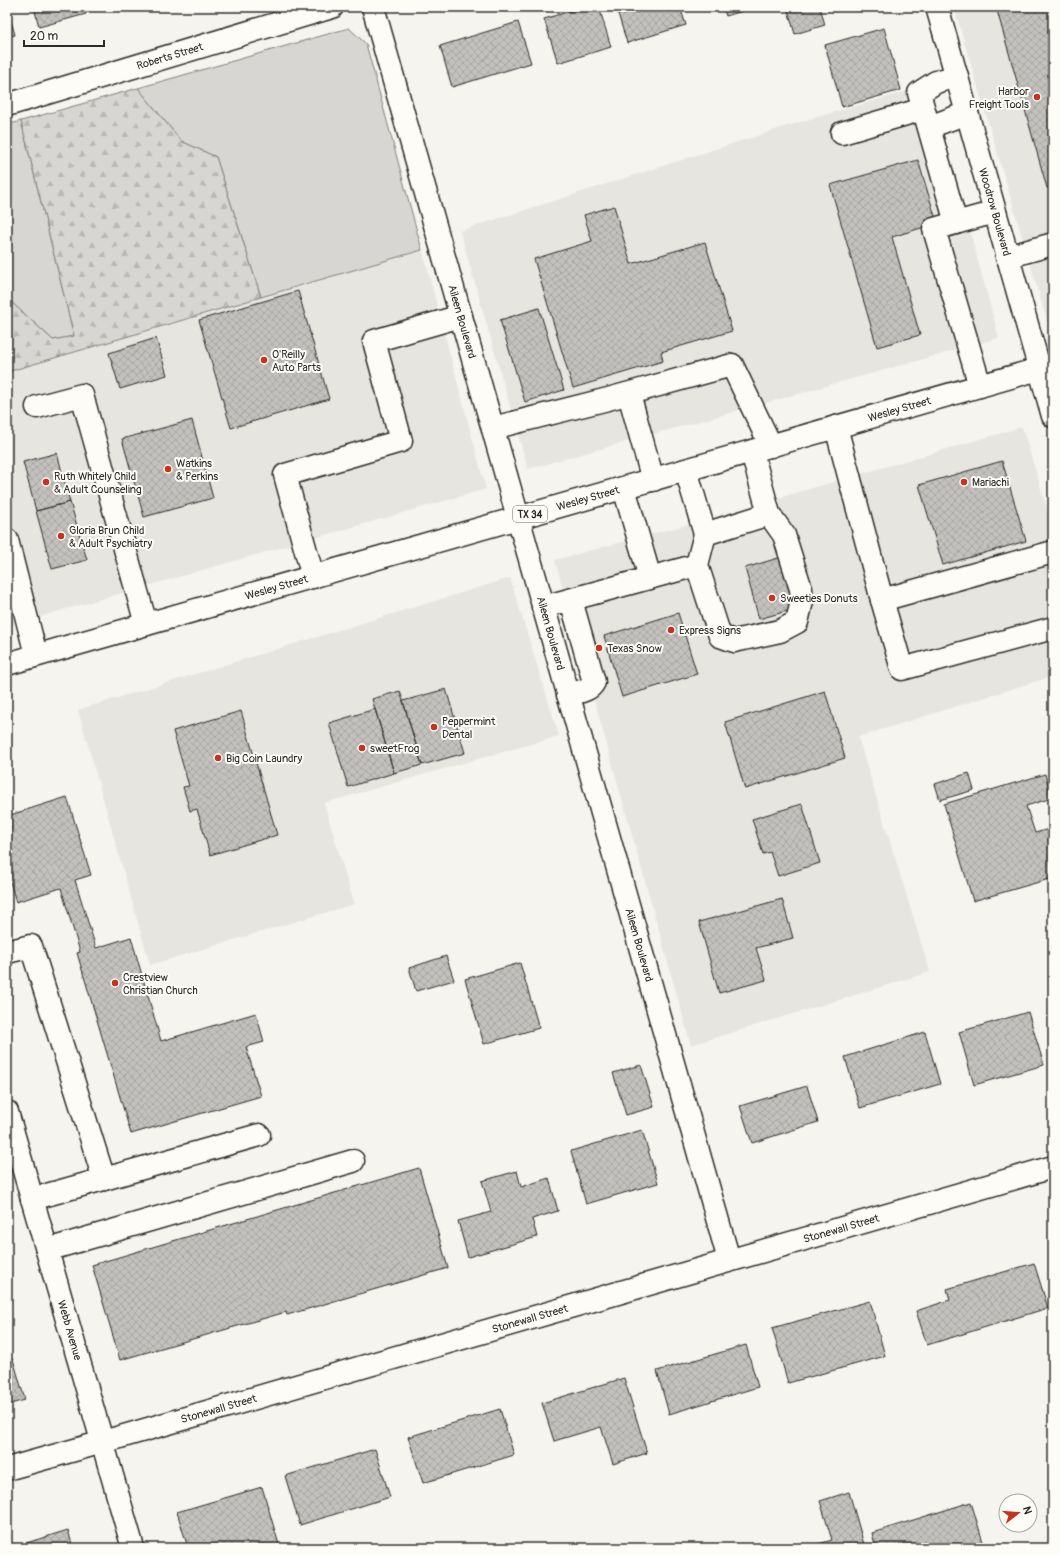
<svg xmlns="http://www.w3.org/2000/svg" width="1060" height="1555" viewBox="0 0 1060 1555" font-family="Pangolin,sans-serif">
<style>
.built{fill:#e6e5e0}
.green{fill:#d7d6d2;stroke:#81807e}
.forest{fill:url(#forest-firs);stroke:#81807e}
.building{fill:url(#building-cross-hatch);stroke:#2b2b2b}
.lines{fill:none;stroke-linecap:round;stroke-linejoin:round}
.minor-casing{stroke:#2b2b2b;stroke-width:25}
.major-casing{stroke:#2b2b2b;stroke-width:25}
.minor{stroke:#fdfcf7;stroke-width:22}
.major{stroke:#fdfcf7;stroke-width:22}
.poi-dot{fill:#c8321e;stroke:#fdfcf7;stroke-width:1.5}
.labels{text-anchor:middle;stroke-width:4;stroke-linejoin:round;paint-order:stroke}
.shield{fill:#fdfcf7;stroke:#6a6a68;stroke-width:1}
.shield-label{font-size:10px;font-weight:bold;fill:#2b2b2b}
.street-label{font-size:11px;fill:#2b2b2b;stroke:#fdfcf7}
.poi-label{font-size:11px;fill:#2b2b2b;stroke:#fdfcf7;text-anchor:start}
</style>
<defs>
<pattern id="forest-firs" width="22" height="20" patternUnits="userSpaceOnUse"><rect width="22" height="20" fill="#d7d6d2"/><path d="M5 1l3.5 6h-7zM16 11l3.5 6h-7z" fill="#b9b8b4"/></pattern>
<pattern id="building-cross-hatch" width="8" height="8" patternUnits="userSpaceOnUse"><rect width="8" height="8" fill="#c2c1be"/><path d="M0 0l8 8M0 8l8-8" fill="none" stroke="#a7a6a3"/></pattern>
</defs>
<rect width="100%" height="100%" fill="#f5f4ef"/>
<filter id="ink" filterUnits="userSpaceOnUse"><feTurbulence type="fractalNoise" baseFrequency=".025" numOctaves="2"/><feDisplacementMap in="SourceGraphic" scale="8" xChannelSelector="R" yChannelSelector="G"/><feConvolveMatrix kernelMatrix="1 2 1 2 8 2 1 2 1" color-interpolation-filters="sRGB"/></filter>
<g filter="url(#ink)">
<path class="built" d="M954 7H1053V319L1047 321Z
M930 85 999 338 528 469 460 231 803 121Z
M422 250 486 489 7 626V372Z
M1022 427 1053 528V676L858 737 930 972 691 1045 555 560 679 527Z
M510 578 559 736 324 803 354 904 150 965 78 710Z"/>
<path class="green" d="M349 28 366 44 422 250 261 297 216 157 181 141 138 88Z
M21 121 74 336 53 340 10 301 7 302V125Z"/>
<path class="forest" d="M138 88 181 141 216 157 261 297 7 372V302L10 301 53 340 74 336 21 121Z"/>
<path class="building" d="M7 7 15 35 7 37Z
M34 7H84L86 14 39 27Z
M584 7H599L611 47 558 63 544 19Z
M616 7H680L686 25 627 43Z
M723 7H756L726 16Z
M787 7H820L825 25 795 34Z
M996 7H1053V186L1047 188Z
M518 22 531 63 452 87 440 46Z
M884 28 901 90 842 107 825 45Z
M918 160 937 223 892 237 920 335 877 347 830 185Z
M614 206 631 264 705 242 732 331 661 352 663 361 573 388 534 259 592 241 584 215Z
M298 291 329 399 231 428 199 320Z
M539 308 564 390 525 402 500 320Z
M156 338 167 375 120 389 109 353Z
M192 420 213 498 144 517 122 439Z
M57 453 70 502 36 511 23 462Z
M1002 461 1026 541 943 565 919 485Z
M70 502 87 560 52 569 36 511Z
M785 556 793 584 788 586 794 609 759 619 745 568Z
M678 613 697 674 622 697 604 636Z
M446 689 465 753 422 765 403 701Z
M400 691 422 765 394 773 372 699Z
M825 691 845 758 745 789 725 722Z
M375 709 394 773 348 787 329 723Z
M241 711 277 835 210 855 197 809 190 811 183 787 189 786 173 731Z
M969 773 974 790 940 800 935 784Z
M1045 774 1052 798 1026 806 1035 833 1049 829 1053 843V878L973 901 944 804Z
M67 797 91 875 75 880 96 948 131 937 161 1041 256 1013 264 1042 246 1047 261 1096 131 1134 77 953 80 952 61 888 16 902 7 872V816Z
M802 804 820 863 778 876 770 852 763 854 752 819Z
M782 899 793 938 756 948 766 980 719 993 699 922Z
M446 956 454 980 416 991 409 968Z
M520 963 539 1028 484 1044 465 979Z
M1028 1012 1044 1065 974 1085 959 1032Z
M925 1032 940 1084 860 1108 845 1057Z
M641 1065 654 1107 626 1115 613 1073Z
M807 1086 818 1122 752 1143 740 1106Z
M642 1130 658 1183 586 1204 571 1151Z
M419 1168 448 1268 287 1315 286 1312 120 1360 92 1265Z
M517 1171 521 1187 549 1178 558 1211 532 1219 537 1237 468 1257 458 1221 491 1212 482 1181Z
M1034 1263 1048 1308 927 1345 916 1311 950 1300 947 1289Z
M870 1301 885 1356 788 1383 772 1328Z
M746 1345 758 1387 669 1414 657 1371Z
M13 1359 25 1400 7 1405V1361Z
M624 1378 647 1453 613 1464 601 1427 554 1441 542 1403Z
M500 1409 514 1455 423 1483 408 1437Z
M375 1449 390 1497 300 1525 285 1476Z
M262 1487 280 1548H188L177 1512Z
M849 1492 865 1548H805L832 1540 820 1501Z
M971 1502 983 1542 962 1548H876L872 1533Z
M68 1530 73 1548H10Z"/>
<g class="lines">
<defs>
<g id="minor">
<path id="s1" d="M373 7 729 1260"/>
<path id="s2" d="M937 7 1053 416"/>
<path id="s3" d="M7 105 332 7"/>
<path d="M929 127 967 113"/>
<path d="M842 133 923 109"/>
<path d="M956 223 919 93 936 82 957 76"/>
<path d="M1007 257 1053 244"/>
<path d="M980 386 934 229 995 212"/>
<path d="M629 394 653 480"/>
<path d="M37 407 82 395 146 624"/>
<path d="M836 427 882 600 902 669 1053 628"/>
<path d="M493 428 608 399 732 365 771 446"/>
<path d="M686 470 705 534 697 565 720 636 734 641 780 631 797 622 802 601 801 589 784 535 769 514 752 452"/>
<path d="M624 488 650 578"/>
<path d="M705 534 769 514"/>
<path d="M7 540 36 655"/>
<path d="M313 577 285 475 401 441 374 341 461 316"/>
<path d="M882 600 1053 552"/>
<path d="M543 607 697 565"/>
<path d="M568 695C577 692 590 691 594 682L571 600"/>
<path d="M7 952 31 946 104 1179 32 1199"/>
<path id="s4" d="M7 1112 133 1548"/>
<path d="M104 1179 259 1135"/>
<path d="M47 1250 353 1161"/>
<path id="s5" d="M7 1469 103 1442 1053 1167"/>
</g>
<g id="major">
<path id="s6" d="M7 664 1053 365"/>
</g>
</defs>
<use href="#minor" class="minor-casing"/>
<use href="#major" class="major-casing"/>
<use href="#minor" class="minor"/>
<use href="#major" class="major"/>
</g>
</g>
<g class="poi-dot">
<circle cx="1037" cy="97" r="4"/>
<circle cx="264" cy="360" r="4"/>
<circle cx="168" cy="469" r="4"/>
<circle cx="46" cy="482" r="4"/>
<circle cx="964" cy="482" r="4"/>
<circle cx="61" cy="536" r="4"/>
<circle cx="772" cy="598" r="4"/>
<circle cx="671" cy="630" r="4"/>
<circle cx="599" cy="648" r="4"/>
<circle cx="434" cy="727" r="4"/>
<circle cx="362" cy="748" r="4"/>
<circle cx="218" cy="758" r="4"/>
<circle cx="115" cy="983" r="4"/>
</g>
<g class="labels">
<rect class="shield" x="513" y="506" width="34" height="16" rx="3"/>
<g class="shield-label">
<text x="530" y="518">TX 34</text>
</g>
<g class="street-label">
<text dy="4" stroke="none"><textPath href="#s3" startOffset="170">Roberts Street</textPath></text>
<text dy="4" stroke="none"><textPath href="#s2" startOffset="213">Woodrow Boulevard</textPath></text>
<text dy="4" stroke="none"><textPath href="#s1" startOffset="327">Aileen Boulevard</textPath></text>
<text dy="4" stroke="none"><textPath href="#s6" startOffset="928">Wesley Street</textPath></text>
<text dy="4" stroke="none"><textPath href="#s6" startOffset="604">Wesley Street</textPath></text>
<text dy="4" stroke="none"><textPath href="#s6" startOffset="280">Wesley Street</textPath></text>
<text dy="4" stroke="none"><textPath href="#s1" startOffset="651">Aileen Boulevard</textPath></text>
<text dy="4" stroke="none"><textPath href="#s1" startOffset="975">Aileen Boulevard</textPath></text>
<text dy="4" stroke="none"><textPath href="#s5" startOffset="868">Stonewall Street</textPath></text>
<text dy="4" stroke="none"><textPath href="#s5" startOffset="544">Stonewall Street</textPath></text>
<text dy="4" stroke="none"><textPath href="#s4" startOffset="227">Webb Avenue</textPath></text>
<text dy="4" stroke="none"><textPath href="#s5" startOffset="220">Stonewall Street</textPath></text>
</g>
<g class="poi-label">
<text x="1029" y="95" text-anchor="end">Harbor<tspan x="1029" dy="13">Freight Tools</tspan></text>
<text x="272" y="358">O'Reilly<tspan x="272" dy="13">Auto Parts</tspan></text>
<text x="176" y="467">Watkins<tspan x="176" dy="13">&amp; Perkins</tspan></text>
<text x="54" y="480">Ruth Whitely Child<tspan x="54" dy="13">&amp; Adult Counseling</tspan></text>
<text x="972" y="486">Mariachi</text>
<text x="69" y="534">Gloria Brun Child<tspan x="69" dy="13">&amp; Adult Psychiatry</tspan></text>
<text x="780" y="602">Sweeties Donuts</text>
<text x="679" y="634">Express Signs</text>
<text x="607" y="652">Texas Snow</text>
<text x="442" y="725">Peppermint<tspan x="442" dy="13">Dental</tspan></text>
<text x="370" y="752">sweetFrog</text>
<text x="226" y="762">Big Coin Laundry</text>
<text x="123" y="981">Crestview<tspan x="123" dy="13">Christian Church</tspan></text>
</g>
</g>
<rect width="1060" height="1555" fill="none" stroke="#fdfcf7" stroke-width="24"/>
<rect x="12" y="12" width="1036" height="1531" fill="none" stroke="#2b2b2b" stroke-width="1.5" filter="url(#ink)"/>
<g transform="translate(1018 1513) rotate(73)"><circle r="19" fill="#fdfcf7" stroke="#a9a8a5"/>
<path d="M0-3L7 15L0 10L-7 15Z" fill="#c8321e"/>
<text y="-6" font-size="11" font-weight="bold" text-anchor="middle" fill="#2b2b2b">N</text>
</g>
<path d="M24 40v6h80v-6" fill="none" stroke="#2b2b2b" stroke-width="2"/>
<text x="30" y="40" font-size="12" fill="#2b2b2b" stroke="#fdfcf7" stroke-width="3" paint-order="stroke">20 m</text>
</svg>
